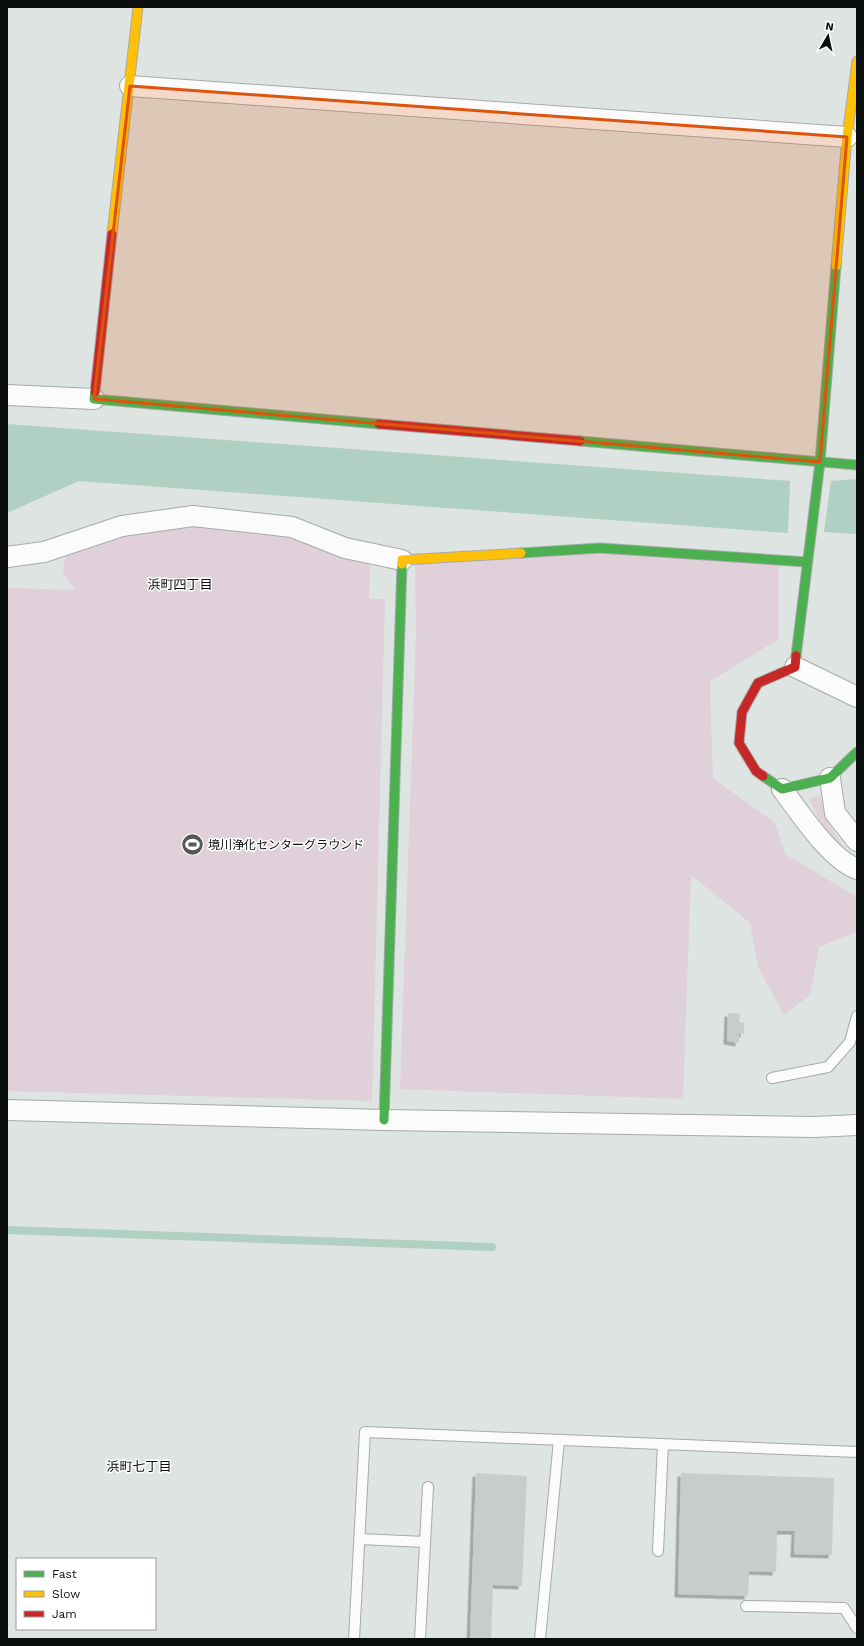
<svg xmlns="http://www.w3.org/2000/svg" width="864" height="1646" viewBox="0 0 864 1646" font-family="'Work Sans','Noto Sans JP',sans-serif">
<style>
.green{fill:#dfd0da}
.water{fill:#afd0c2}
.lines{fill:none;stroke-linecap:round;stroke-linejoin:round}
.stream{stroke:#afd0c2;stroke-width:8}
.building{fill:#c8cdcb;filter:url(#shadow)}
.lane-casing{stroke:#a6aaa8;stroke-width:12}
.street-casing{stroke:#a6aaa8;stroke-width:22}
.fast-casing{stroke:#a6aaa8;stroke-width:11}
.slow-casing{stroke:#a6aaa8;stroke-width:11}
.jam-casing{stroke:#a6aaa8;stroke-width:11}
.lane{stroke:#fafbfa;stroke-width:10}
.street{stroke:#fafbfa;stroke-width:20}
.fast{stroke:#4caf50;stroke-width:9}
.slow{stroke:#ffc107;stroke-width:9}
.jam{stroke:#c62828;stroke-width:9}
.marked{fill:#dd550c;fill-opacity:0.2;stroke:#dd550c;stroke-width:3;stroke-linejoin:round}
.labels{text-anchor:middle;stroke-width:3;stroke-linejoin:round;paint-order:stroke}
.poi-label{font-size:12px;fill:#0a0e0c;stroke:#fff;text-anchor:start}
.neighbourhood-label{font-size:13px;fill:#0a0e0c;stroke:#fff}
</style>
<defs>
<filter id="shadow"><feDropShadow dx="-3.5" dy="3.5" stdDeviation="0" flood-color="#0004"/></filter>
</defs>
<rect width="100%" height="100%" fill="#dee4e1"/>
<path class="green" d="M193 516 362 551 370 568 369 599H385L372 1101 7 1091V588L75 590 63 572 67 545Z
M600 548 779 560V639L710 681 713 778 775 823 785 854 857 897V932L819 947 810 995 784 1015 758 967 750 923 691 875 683 1099 400 1089 416 633 415 559Z
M820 795 831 827 849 856 823 830 810 799Z"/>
<path class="water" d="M7 424 790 481 788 533 79 481 7 513Z
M857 479V534L824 532 831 481Z"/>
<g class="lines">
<path class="stream" d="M7 1230 492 1247"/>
</g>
<path class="building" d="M728 1013 740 1014 739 1022 744 1023V1034L739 1033V1043L727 1041Z
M476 1473 527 1476 522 1586 493 1585 491 1639H470Z
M681 1473 834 1478 832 1555 794 1554 795 1531H777L776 1572 749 1571 748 1596 678 1594Z"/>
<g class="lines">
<defs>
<path id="lane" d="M772 1078 828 1067 850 1042 857 1016
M359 1539 425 1542
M658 1551 663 1444
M746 1606 844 1608 857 1628
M354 1639 365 1432 857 1452
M420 1639 428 1487
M540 1639 559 1440"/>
<path id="street" d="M130 86 847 137
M7 395 94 399
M7 557 44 552 122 526 193 516 292 527 345 548 402 560
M795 667 857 697
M830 778 835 813 857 841
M782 789C800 813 829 858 857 869
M7 1110 384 1120 814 1127 857 1125"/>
<path id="fast" d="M95 392 94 399 379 424
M580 441 857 465
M521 553 600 548 807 562
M796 656 820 462 836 266
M763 776 782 789 830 778 857 752
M384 1120 402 564"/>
<path id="slow" d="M112 234 138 7
M836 266 847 137 857 61
M402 564V560L521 553"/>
<path id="jam" d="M95 392 112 234
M379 424 580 441
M763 776 756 771 739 743 742 712 758 683 795 667 796 656"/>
</defs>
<use href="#lane" class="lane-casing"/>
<use href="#street" class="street-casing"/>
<use href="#fast" class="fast-casing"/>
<use href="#slow" class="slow-casing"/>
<use href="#jam" class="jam-casing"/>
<use href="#lane" class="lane"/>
<use href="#street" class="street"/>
<use href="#fast" class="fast"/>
<use href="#slow" class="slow"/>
<use href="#jam" class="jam"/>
</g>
<path class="marked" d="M130 86 847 137 820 462 94 399Z"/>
<defs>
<symbol id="stadium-disc" viewBox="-11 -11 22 22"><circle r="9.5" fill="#545957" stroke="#fff"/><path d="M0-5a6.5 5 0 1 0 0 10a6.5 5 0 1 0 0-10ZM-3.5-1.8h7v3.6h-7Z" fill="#fff"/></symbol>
</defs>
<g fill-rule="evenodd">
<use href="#stadium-disc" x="180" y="832" width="25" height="25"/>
</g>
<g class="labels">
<g class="poi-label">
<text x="208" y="849">境川浄化センターグラウンド</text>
</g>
<g class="neighbourhood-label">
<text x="180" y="589">浜町四丁目</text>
<text x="139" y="1471">浜町七丁目</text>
</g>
</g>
<rect width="864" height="1646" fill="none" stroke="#0a0e0c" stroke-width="16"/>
<rect x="16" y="1558" width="140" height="72" fill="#ffffff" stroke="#9d9f9e"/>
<rect x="24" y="1571" width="20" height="6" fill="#4caf50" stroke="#9d9f9e"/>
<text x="52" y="1578" font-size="12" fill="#0a0e0c">Fast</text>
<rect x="24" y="1591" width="20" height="6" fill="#ffc107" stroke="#9d9f9e"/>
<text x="52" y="1598" font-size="12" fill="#0a0e0c">Slow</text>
<rect x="24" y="1611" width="20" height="6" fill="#c62828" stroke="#9d9f9e"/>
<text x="52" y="1618" font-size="12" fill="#0a0e0c">Jam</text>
<g transform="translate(828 36) rotate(9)" stroke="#ffffff" stroke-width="3" paint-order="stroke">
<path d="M0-3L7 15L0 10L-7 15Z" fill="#0a0e0c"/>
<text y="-6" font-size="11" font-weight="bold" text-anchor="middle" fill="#0a0e0c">N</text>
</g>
</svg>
